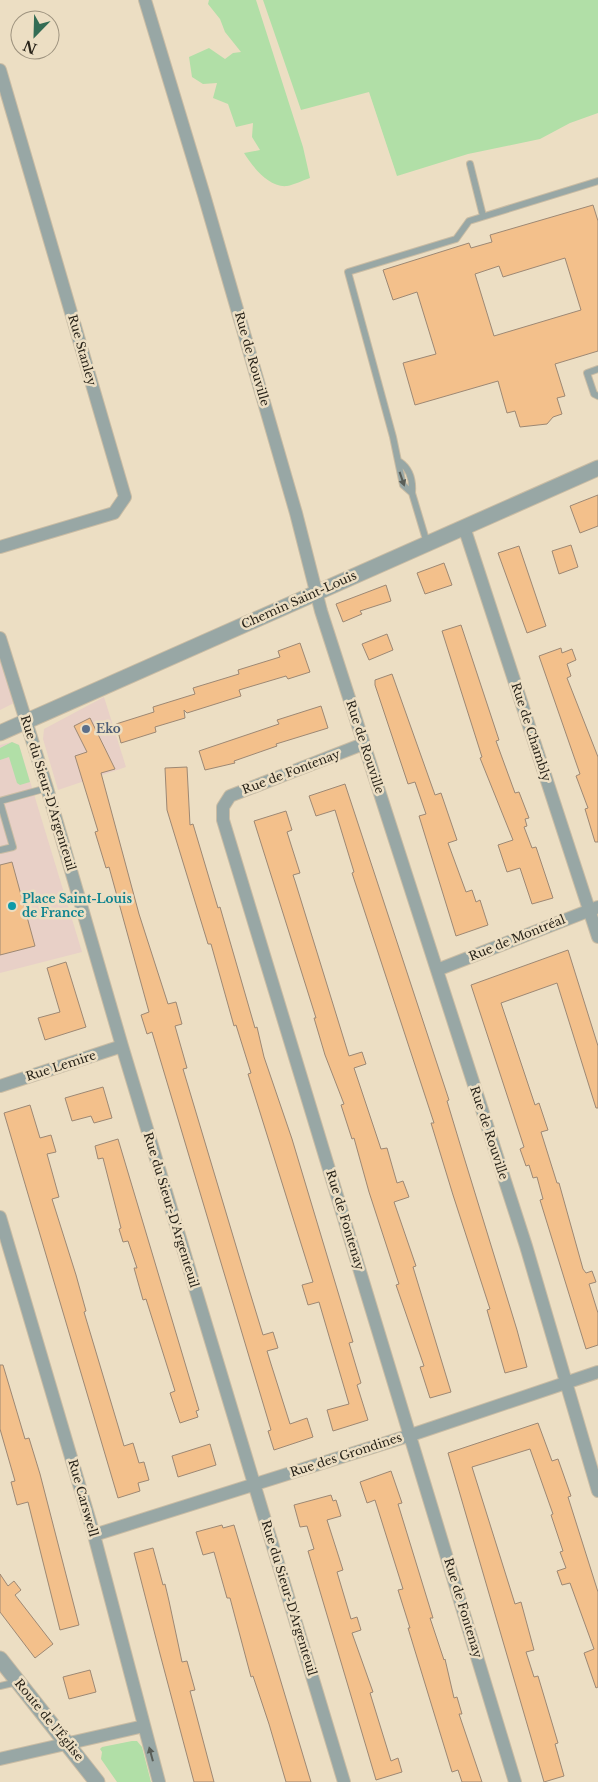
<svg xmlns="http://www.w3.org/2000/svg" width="598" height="1782" viewBox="0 0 598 1782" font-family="'Libre Baskerville',serif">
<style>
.commercial{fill:#e8d0c7}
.green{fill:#b1dfa7}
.building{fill:#f3c08b;stroke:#9d8874;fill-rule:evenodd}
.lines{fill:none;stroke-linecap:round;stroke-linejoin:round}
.service-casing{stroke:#c9bca4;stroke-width:8}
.minor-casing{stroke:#c9bca4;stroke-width:14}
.tertiary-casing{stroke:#c9bca4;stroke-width:17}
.service{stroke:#98a7a5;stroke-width:6}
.minor{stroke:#98a7a5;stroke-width:12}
.tertiary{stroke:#98a7a5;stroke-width:15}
.oneway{fill:#5a5e58}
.service-dot{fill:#5c6f8a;stroke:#ecdec3;stroke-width:2}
.culture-dot{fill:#0f9aa8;stroke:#ecdec3;stroke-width:2}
.labels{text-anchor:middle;stroke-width:5;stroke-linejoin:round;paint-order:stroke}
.street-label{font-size:12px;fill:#282319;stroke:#ecdec3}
.service-label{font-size:12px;font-weight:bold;fill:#4e5e75;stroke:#ecdec3;text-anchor:start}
.culture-label{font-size:12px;font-weight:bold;fill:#0d838f;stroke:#ecdec3;text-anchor:start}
</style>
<rect width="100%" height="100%" fill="#ecdec3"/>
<path class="commercial" d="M0 638 20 700 0 710Z
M104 697 126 767 58 790 43 739 44 729Z
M12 742 19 745 82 952 0 973V745Z"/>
<path class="green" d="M209 0H256L303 147 310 178C303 180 294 185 287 186 269 188 252 166 244 153L260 150 252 137 253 123 236 127 228 104 213 98 217 83 203 84 192 77 189 57 209 48 225 59 233 53 241 52 225 32 220 19 208 4Z
M263 0H598V113L570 123 540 139 468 154 397 176 369 92 301 110Z
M12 742 19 745 30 782 20 785 17 783 9 757 0 760V748Z
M132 1741H137L142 1747 151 1782H117L101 1759 102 1752 100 1749 102 1747Z"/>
<path class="building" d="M593 205 598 221V351L555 364 565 396 557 398 562 414 553 417 547 424 520 427 515 411 507 413 498 381 415 405 403 363 436 354 417 292 393 300 383 270 469 243 471 248 492 242 490 235ZM565 258 581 310 494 336 475 274 499 266 503 277Z
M598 495V526L580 533 570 506Z
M571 545 578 567 559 574 552 551Z
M519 546 546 626 527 633 498 553Z
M444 563 452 585 425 594 417 573Z
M386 585 391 601 360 611 362 614 343 622 336 604Z
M461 625 499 740 496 741 515 793 519 792 529 818 525 819 527 826 524 827 532 848 536 847 553 898 532 904 520 868 507 872 498 845 513 840 480 758 482 757 442 631Z
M387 634 393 650 369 660 362 644Z
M300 643 310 672 288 679 286 676 239 690 241 696 187 713 184 710 185 718 155 727 156 732 121 743 116 724 154 712 153 707 195 694 193 688 239 674 238 670 280 657 278 651Z
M561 648 562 653 572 649 576 660 567 664 571 676 567 678 598 757V842H595L585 809 588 808 576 776 580 774 539 656Z
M392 674 435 795 441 793 457 840 448 843 466 892 472 890 476 902 480 900 488 925 456 936 419 816 426 814 415 782 408 784 375 685V680Z
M321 706 328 728 276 744 277 746 234 761 235 763 205 770 199 751 279 724 277 720Z
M90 718 115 769 101 773 139 914 168 1004 176 1002 182 1024 175 1026 187 1068 183 1069 248 1286 263 1335 273 1332 278 1348 267 1351 271 1364 290 1424 307 1418 313 1437 274 1450 268 1431 271 1430 152 1032 147 1034 141 1015 149 1012 109 867 106 868 95 832 98 831 75 756 87 752 74 726Z
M187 767 190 825 193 824 218 908 220 907 255 1028 257 1027 264 1057 292 1139 353 1342 349 1343 361 1383 357 1385 368 1420 333 1431 327 1410 349 1404 319 1302 308 1305 302 1285 313 1282 248 1074 251 1073 236 1025 234 1026 211 944H208L167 810 165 768Z
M345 784 449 1100 447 1101 463 1154 517 1330 527 1367 505 1373 487 1310 490 1309 453 1195 431 1123H434L352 873 354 872 335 810 316 816 309 796Z
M286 811 292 830 287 832 300 873 293 875 295 881 349 1056 362 1052 366 1064 354 1068 381 1149 387 1148 397 1183 403 1181 409 1197 394 1202 416 1266 413 1267 451 1392 430 1398 420 1367 424 1366 396 1285 399 1284 369 1192 354 1138 352 1139 341 1105 344 1104 325 1055 314 1018H316L254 821Z
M12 862 35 946 0 955V865Z
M568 950 598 1046V1108H596L557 983 501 1003 535 1105 539 1103 548 1130 541 1132 557 1183H559L583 1269 586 1273 592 1271 596 1282 589 1284 598 1313V1345L586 1349 540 1200 543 1199 537 1177 533 1178 529 1165 526 1166 520 1149 524 1147 471 985Z
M66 962 86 1027 45 1040 38 1018 60 1012 47 968Z
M103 1087 112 1118 94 1123 91 1116 72 1121 65 1098Z
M30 1105 40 1138 51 1135 56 1152 47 1154 59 1197 52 1199 76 1275 86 1311 84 1312 119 1429 124 1446 133 1443 139 1463 144 1462 149 1480 138 1483 140 1491 118 1498 4 1113Z
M118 1139 199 1410 196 1411 198 1417 180 1423 170 1393 175 1391 146 1299 143 1300 134 1268H137L128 1241 123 1242 119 1229 121 1228 103 1158 98 1159 95 1146Z
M0 1365H3L25 1439 29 1438 40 1474 79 1625 60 1630 28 1502 17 1505 11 1482 15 1481 0 1429Z
M538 1423 552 1461 558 1459 571 1496 568 1497 598 1592V1687L596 1688 584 1653 594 1649 570 1583 562 1585 557 1571 566 1568 560 1552 563 1551 551 1515 553 1514 530 1449 472 1467 515 1604 521 1602 534 1650 526 1652 534 1677 538 1676 558 1743 555 1744 564 1776 544 1782 448 1453Z
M210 1444 216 1465 178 1477 172 1456Z
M391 1471 402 1503 398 1504 433 1618H430L444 1660 445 1659 454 1698 457 1697 462 1714H459L482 1782H462L458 1770 452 1772 408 1628H410L398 1590 403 1589 392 1554 375 1500 367 1503 360 1482Z
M331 1495 333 1501 336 1500 341 1516 327 1520 343 1570 337 1572 351 1619 357 1617 361 1630 352 1633 373 1692 370 1693 391 1761 398 1758 402 1772 376 1780 308 1551 314 1549 307 1526 300 1527 294 1505Z
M222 1525 223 1528 234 1525 311 1782H286L269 1724 253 1676 251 1677 230 1598H227L214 1552 203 1555 196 1532Z
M153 1548 163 1585 165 1584 169 1601 182 1662 187 1661 195 1690 190 1691 214 1782H194L160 1654 134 1553Z
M0 1574 8 1586 14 1581 21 1590 15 1595 53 1644 35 1658 0 1612Z
M90 1670 96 1692 69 1699 63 1677Z"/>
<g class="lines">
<defs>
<path id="service" d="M470 164 483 216
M598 369 587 373 594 394 598 396
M400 462C410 469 413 480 412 493L427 543
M412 493 403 485 393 437 348 272 456 239 469 221 598 181
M0 801 47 788
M0 802 13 847 0 850
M0 1686 17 1682"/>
<path id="minor" d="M145 0 204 195 296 513 321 611 526 1246 598 1491
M0 70 125 497 114 513 0 547
M464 527 598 937
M0 638 47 788 122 1046 344 1782
M363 744 230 796 223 807V820L515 1782
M437 970 598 907
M0 1086 122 1046
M0 1217 94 1535 159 1782
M94 1535 411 1435 598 1372
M0 1759 144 1726"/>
<path id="tertiary" d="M0 733 598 468
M0 1659 97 1782"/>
</defs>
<use href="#service" class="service-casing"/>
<use href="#minor" class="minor-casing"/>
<use href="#tertiary" class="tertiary-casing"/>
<use href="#service" class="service"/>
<use href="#minor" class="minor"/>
<use href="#tertiary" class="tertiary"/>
</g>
<defs><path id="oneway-solid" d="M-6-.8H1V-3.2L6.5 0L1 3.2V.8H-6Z" transform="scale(1.25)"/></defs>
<g class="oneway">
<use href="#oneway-solid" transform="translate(402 479) rotate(71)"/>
<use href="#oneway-solid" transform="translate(151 1754) rotate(-105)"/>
</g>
<circle class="service-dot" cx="86" cy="729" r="5"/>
<circle class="culture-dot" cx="12" cy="906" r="5"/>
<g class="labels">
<g class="street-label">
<text transform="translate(82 350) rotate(74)" y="4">Rue Stanley</text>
<text transform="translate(252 359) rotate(74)" y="4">Rue de Rouville</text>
<text transform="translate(299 600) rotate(-24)" y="4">Chemin Saint-Louis</text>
<text transform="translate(531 732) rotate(72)" y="4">Rue de Chambly</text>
<text transform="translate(365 747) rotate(72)" y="4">Rue de Rouville</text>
<text transform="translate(291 772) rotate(-21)" y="4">Rue de Fontenay</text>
<text transform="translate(48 793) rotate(73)" y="4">Rue du Sieur-D'Argenteuil</text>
<text transform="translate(517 938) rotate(-22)" y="4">Rue de Montréal</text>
<text transform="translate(61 1066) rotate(-18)" y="4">Rue Lemire</text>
<text transform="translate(489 1133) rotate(72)" y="4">Rue de Rouville</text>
<text transform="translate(171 1210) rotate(73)" y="4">Rue du Sieur-D'Argenteuil</text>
<text transform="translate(345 1220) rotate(73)" y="4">Rue de Fontenay</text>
<text transform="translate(346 1455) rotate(-18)" y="4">Rue des Grondines</text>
<text transform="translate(83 1498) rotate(74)" y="4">Rue Carswell</text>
<text transform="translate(289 1598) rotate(73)" y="4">Rue du Sieur-D'Argenteuil</text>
<text transform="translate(463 1608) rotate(73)" y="4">Rue de Fontenay</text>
<text transform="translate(49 1720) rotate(51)" y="4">Route de l'Église</text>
</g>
<g class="service-label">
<text x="96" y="733">Eko</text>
</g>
<g class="culture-label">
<text x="22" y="903">Place Saint-Louis<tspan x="22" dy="14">de France</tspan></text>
</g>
</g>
<g transform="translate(35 35) rotate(203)"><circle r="24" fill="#ecdec3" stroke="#9e937f"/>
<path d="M0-4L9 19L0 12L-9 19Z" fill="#336c54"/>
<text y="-8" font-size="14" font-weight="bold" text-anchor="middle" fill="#282319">N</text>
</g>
</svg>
